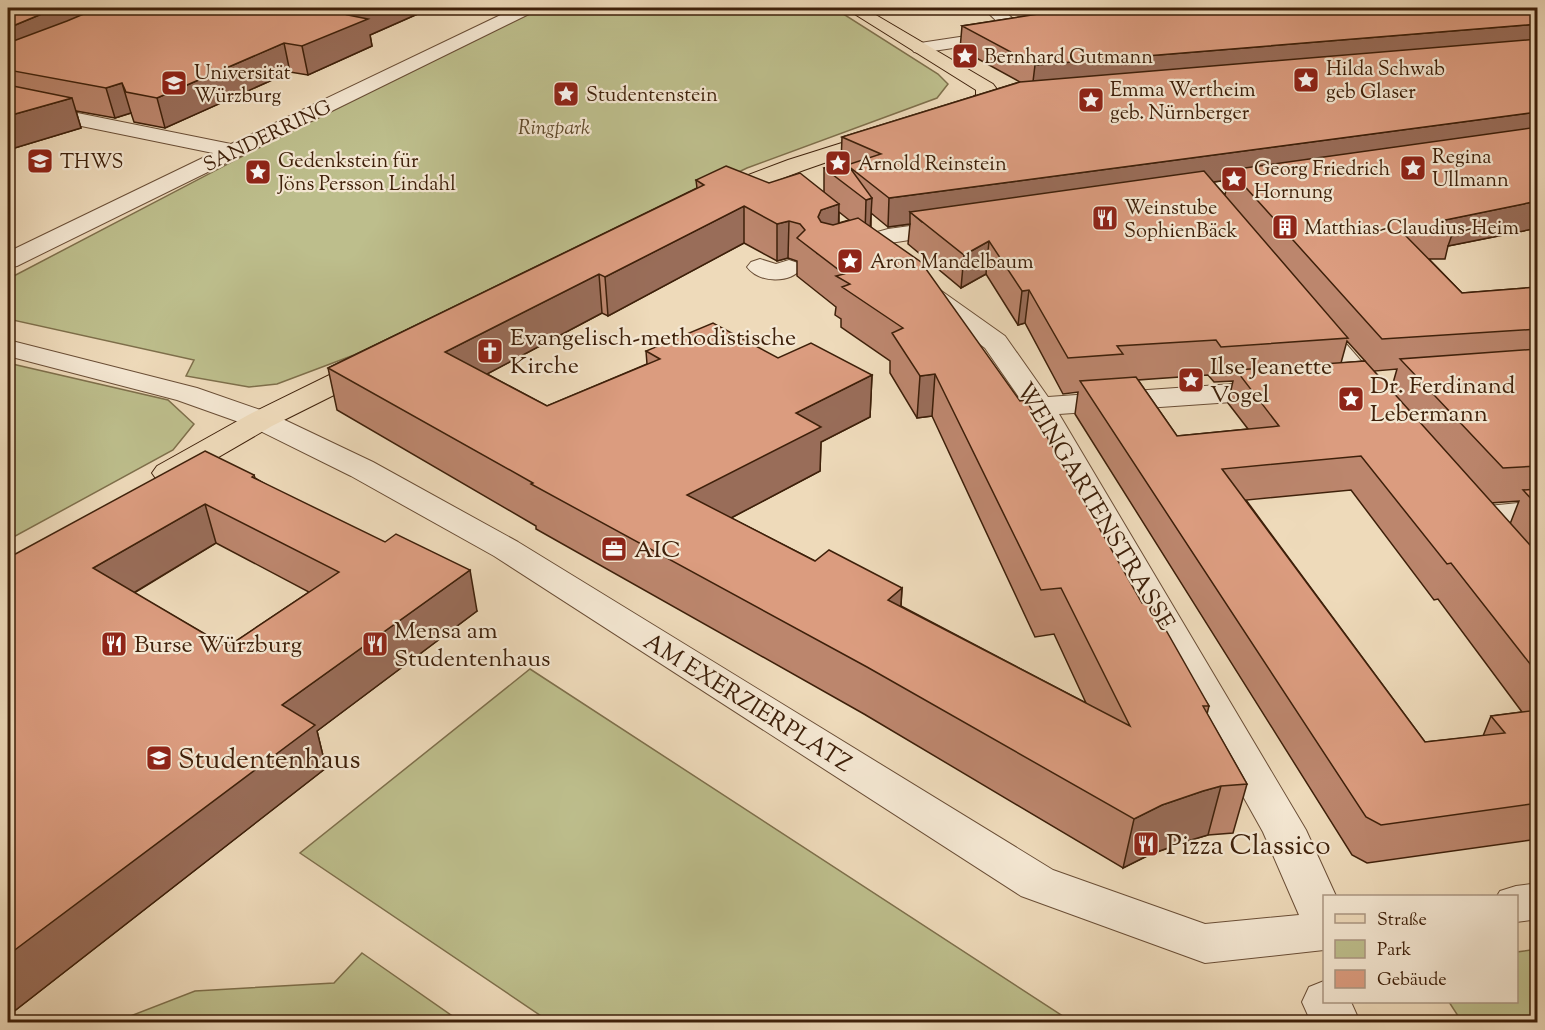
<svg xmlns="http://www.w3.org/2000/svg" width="1545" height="1030" viewBox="0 0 1545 1030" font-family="'Sorts Mill Goudy',serif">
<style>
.green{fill:#bdbe8c;stroke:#7e6f4b;stroke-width:1.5}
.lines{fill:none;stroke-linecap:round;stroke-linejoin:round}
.minor-casing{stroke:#6a4e36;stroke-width:2}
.major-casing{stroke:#3e200a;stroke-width:2}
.minor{fill:#f4e7d2;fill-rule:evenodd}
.major{fill:#eedaba;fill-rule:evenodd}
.wall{fill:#bc866d;stroke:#3e200a;stroke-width:1.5;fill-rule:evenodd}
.shaded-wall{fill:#996d59;stroke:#3e200a;stroke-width:1.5}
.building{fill:#db9c7f;stroke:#3e200a;stroke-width:1.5;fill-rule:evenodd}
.labels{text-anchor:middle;stroke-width:4.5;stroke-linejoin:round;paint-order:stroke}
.far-poi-label{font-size:20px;fill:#3e200a;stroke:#f4e7d2;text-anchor:start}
.far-park-label{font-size:20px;font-style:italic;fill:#5e482a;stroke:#f4e7d2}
.far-street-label{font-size:20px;fill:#3e200a;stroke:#f4e7d2}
.poi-label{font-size:24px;fill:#3e200a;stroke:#f4e7d2;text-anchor:start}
.street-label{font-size:24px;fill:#3e200a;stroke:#f4e7d2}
.near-poi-label{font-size:28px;fill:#3e200a;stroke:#f4e7d2;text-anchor:start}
</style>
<rect width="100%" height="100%" fill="#eedaba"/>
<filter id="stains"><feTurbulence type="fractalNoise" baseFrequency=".00333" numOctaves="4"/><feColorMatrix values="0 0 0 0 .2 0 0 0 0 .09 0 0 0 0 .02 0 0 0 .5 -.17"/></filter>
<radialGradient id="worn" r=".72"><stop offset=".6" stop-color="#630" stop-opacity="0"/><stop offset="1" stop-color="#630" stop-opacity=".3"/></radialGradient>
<path class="green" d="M526 8H834L938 74 948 84 937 98 747 168 354 355 277 384 249 387 186 376 194 360 8 319V279Z
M8 363 168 400 194 424 173 450 8 540Z
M530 669 1072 1022H550L300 853Z
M1537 949V1022H1462L1449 1002H1516L1517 952Z
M362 953 461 1022H115L195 991 334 983Z"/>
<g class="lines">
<defs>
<path id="minor" d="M515 8H535L533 12 17 266 8 268V252L213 153 8 111V99L231 144Z
M983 8H1001L1022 27 1019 31 1013 32 1015 35 1012 39 1006 40 920 53 914 52 911 48 914 44 920 43 1006 30Z
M1271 174 1279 176 1282 181 1279 186 1174 202 1166 200 1163 195 1166 190 1174 188Z
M954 220 962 222 966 227 962 232 890 243 843 256 834 254 831 249 834 244 888 229Z
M760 259 776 264 789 260 798 263 802 268C790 284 759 283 747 267L751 262Z
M924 282 933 285 1005 336 1048 397 1275 381 1285 384 1289 390 1285 396 1275 399 1059 414 1306 830 1336 896H1324V950L1205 963 1021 896 494 556 351 476 250 426 177 400 8 356V340L197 388 272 414 373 462 518 542 1053 870 1205 924 1299 915 1263 832 1025 406 985 348 915 295 911 290 915 285Z
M1313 314 1322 316 1387 391 1392 397 1387 403 1377 406 1367 403 1304 328 1300 322 1304 316Z
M1538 501V521L1480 525 1468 522 1464 515 1468 508Z
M1538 883V919L1516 922V896H1497L1500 891 1516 886Z
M1324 981V1002H1351L1360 1022H1311L1302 1002 1309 987Z"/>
<path id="major" d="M845 8H864L993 84 996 88V97C986 111 959 124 942 119L939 115C945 106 966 103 976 95V90Z
M883 130 890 132 893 136 890 140 804 170 725 200 717 202 709 200 706 195 709 190 788 160Z
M372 357 382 359 386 365 382 371 272 426 179 480 168 482 157 480 152 473 157 466 250 414 362 359Z"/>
</defs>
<use href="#minor" class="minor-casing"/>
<use href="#major" class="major-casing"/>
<use href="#minor" class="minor"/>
<use href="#major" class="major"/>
</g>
<path class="wall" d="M8 8H429V9L370 35 372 46 308 75 290 72 165 128 134 122 131 113 115 118 76 111 81 128 8 150Z
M1076 8H1538V228L1448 246 1445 259H1429L1462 293 1538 287V839L1367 863 1352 855 1075 414 1078 392 1063 394 1025 323 1018 325 986 274 961 288 908 244 910 224 888 227 871 213V227L1142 603 1209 706 1207 714 1247 784 1233 833 1208 835 1191 840 1151 854 1123 868 864 714 536 529V526L337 410 328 368 697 188 696 180 824 192V168L841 163 842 137 1020 82 960 49 962 26ZM1228 180 1225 195 1213 182ZM839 212 849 220 839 223ZM744 243 777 261 788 258 797 261V276L836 307 835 315 841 319V327L890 361V373L917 418 932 416 1035 637 1054 634 1086 703 901 606 902 588 815 561 731 518 820 471 821 442 870 417 872 375 778 358 646 351 647 364 547 406 487 374 602 313 608 316ZM1347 341 1365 361 1341 363ZM1397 369 1391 390 1374 371ZM1208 375 1214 382 1233 381 1228 403 1248 429 1177 436 1138 380ZM1351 490 1434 600 1438 599 1522 712 1491 716 1483 736 1425 742 1246 500ZM1519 501 1510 524 1491 503Z
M254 475 255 478 477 611 317 731 326 768 8 1016V558ZM216 543 309 592 227 647 134 593Z"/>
<path class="shaded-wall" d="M56 8H127L8 60V28Z
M367 8H429V9L370 35 372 46 308 75 302 46 348 15Z
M1538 24V42L1032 90 1035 65Z
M284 43 290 72 165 128 157 98Z
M122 83 131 113 115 118 106 88Z
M72 98 81 128 8 150V116Z
M1538 112V137L1230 170 1228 180 922 222 910 212V224L888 227 889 198Z
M872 198 870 231 865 233 866 200Z
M1538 201V228L1448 246 1454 229 1440 221Z
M839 204 838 241 820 247 817 254 818 217 821 210Z
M744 206V243L608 316 605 277Z
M789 221 788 258 777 261V224Z
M989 241 986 274 961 288 964 255Z
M599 274 602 313 451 393 445 352Z
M1029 290 1025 323 1018 325 1022 291Z
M935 374 932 416 917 418 920 376Z
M872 375 870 417 821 442 820 471 689 540 687 495 796 413Z
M205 504 216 543 107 609 93 568Z
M470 570 477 611 317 731 326 768 8 1016V955L282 705Z
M902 588 899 634 888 600Z
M1221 786 1208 835 1191 840 1151 854 1123 868 1134 819 1162 805 1203 791Z"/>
<path class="building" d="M8 8H56L8 28Z
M98 8H367L348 15 368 19 302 46 284 43 157 98 126 92 122 83 106 88 8 70V43L67 21Z
M1076 8H1524L1538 22V24L1035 65 962 26Z
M1538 39V112L889 198 847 165 881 154 842 137 1020 82Z
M8 85 72 98 8 116Z
M1538 127V201L1440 221 1454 229 1402 232 1462 293 1538 287V329L1382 339 1230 170Z
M845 161 872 198 866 200 824 168Z
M726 166 769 183 800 173 839 204 821 210 818 217 821 222 833 225 858 218 921 262 1020 401 1026 400 1142 603 1150 602 1209 706H1203L1247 784 1221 786 1203 791 1162 805 1134 819 867 667 531 484 533 483 328 368 704 185 696 180ZM744 206 777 224 789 221 800 224 805 230 797 238 844 274 836 276 850 284 842 287 903 328 892 333 920 376 935 374 1041 590 1061 588 1130 726 888 600 902 588 829 550 815 561 687 495 821 427 796 413 872 375 811 343 778 358 713 323 646 351 660 359 547 406 445 352 599 274 605 277Z
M1204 171 1348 338 1221 347 1216 340 1117 346 1123 354 1068 358 1029 290 1022 291 989 241 964 255 910 212Z
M1538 349V466L1503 468 1400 359Z
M1365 361 1538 554V674L1451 563 1447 564 1361 456 1222 469 1425 742 1505 733 1491 716 1538 710V803L1381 825 1366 817 1080 381 1136 377 1177 436 1279 426 1236 370Z
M205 451 254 475 252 477 385 542 396 534 470 570 282 705 315 725 8 955V558ZM205 504 339 572 227 647 93 568Z
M1538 489V506L1523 490Z"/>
<defs>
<symbol id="sight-square" viewBox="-11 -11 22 22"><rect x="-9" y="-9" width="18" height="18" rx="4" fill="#8f2418" stroke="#f4e7d2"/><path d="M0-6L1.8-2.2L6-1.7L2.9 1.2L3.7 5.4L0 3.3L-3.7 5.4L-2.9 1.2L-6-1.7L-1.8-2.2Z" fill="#fff"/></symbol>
<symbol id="university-square" viewBox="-11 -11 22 22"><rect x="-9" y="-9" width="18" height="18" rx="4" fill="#8f2418" stroke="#f4e7d2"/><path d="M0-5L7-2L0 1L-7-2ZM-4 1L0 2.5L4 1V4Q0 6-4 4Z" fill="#fff"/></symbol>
<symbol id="restaurant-square" viewBox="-11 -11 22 22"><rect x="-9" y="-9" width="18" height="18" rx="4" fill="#8f2418" stroke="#f4e7d2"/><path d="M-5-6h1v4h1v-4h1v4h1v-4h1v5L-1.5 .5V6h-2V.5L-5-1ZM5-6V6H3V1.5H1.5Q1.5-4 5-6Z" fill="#fff"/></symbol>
<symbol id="building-square" viewBox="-11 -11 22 22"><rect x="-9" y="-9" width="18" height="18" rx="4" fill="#8f2418" stroke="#f4e7d2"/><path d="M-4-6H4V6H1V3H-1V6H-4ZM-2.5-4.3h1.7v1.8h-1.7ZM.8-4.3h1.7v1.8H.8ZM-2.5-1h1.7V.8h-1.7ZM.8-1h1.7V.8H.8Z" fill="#fff"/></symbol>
<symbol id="church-square" viewBox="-11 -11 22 22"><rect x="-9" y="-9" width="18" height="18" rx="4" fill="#8f2418" stroke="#f4e7d2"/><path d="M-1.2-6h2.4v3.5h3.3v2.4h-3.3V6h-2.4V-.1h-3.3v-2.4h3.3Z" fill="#fff"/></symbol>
<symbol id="office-square" viewBox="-11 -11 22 22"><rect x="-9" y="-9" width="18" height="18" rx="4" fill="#8f2418" stroke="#f4e7d2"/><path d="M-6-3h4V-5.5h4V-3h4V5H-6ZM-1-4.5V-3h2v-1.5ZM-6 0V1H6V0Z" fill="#fff"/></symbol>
</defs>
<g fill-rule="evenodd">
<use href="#sight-square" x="950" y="41" width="30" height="30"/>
<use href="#sight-square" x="1291" y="65" width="30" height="30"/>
<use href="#university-square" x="159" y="68" width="30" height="30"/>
<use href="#sight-square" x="551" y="79" width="30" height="30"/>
<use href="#sight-square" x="1076" y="85" width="30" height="30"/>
<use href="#university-square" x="25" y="146" width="30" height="30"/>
<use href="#sight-square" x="823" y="148" width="30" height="30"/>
<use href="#sight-square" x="1398" y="153" width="30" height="30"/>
<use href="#sight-square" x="243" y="157" width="30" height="30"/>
<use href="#sight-square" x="1219" y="164" width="30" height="30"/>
<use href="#restaurant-square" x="1090" y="203" width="30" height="30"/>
<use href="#building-square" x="1270" y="212" width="30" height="30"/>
<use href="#sight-square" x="835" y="246" width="30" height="30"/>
<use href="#church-square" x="475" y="336" width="30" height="30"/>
<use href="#sight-square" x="1176" y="365" width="30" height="30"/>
<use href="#sight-square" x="1336" y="384" width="30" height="30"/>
<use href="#office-square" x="599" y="534" width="30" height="30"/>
<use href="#restaurant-square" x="99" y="629" width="30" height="30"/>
<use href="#restaurant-square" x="360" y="629" width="30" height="30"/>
<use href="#university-square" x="144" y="743" width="30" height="30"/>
<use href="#restaurant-square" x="1131" y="829" width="30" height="30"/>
</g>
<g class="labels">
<g class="far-poi-label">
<text x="984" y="63">Bernhard Gutmann</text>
<text x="1326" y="75">Hilda Schwab<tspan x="1326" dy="23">geb Glaser</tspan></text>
<text x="194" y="79">Universität<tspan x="194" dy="23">Würzburg</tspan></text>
<text x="1110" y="96">Emma Wertheim<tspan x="1110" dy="23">geb. Nürnberger</tspan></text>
<text x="586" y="101">Studentenstein</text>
<text x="1432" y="163">Regina<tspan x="1432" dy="23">Ullmann</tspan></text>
<text x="278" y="167">Gedenkstein für<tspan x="278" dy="23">Jöns Persson Lindahl</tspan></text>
<text x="60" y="168">THWS</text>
<text x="858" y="170">Arnold Reinstein</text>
<text x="1254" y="175">Georg Friedrich<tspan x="1254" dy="23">Hornung</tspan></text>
<text x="1124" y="214">Weinstube<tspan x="1124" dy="23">SophienBäck</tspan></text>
<text x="1304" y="234">Matthias-Claudius-Heim</text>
<text x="870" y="268">Aron Mandelbaum</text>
</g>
<g class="far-park-label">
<text x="554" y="134">Ringpark</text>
</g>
<g class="far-street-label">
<text transform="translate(267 135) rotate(-26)" y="7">SANDERRING</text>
</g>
<g class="poi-label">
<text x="510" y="345">Evangelisch-methodistische<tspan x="510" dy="28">Kirche</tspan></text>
<text x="1210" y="374">Ilse Jeanette<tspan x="1210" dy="28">Vogel</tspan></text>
<text x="1370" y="393">Dr. Ferdinand<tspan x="1370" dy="28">Lebermann</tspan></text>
<text x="634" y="557">AIC</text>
<text x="394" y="638">Mensa am<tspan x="394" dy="28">Studentenhaus</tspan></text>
<text x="134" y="652">Burse Würzburg</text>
</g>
<g class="street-label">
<text transform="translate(1096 506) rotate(59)" y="8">WEINGARTENSTRASSE</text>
<text transform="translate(748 702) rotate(32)" y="8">AM EXERZIERPLATZ</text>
</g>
<g class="near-poi-label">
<text x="178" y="768">Studentenhaus</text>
<text x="1166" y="854">Pizza Classico</text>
</g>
</g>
<rect width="1545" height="1030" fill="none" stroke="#eedaba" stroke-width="30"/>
<rect x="9" y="9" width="1527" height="1012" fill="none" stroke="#3e200a" stroke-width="3"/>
<rect x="15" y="15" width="1515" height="1000" fill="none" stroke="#3e200a" stroke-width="1.5"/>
<rect x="1323" y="895" width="195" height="108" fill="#f4e7d2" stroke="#ab9782" stroke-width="1.5"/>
<rect x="1335" y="914" width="30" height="9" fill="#eedaba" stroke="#ab9782" stroke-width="1.5"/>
<text x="1377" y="925" font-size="18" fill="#3e200a">Straße</text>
<rect x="1335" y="940" width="30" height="18" fill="#bdbe8c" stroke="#ab9782" stroke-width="1.5"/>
<text x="1377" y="955" font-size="18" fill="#3e200a">Park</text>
<rect x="1335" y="970" width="30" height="18" fill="#db9c7f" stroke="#ab9782" stroke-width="1.5"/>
<text x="1377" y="985" font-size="18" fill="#3e200a">Gebäude</text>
<rect width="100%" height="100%" filter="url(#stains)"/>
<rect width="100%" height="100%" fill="url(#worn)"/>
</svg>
